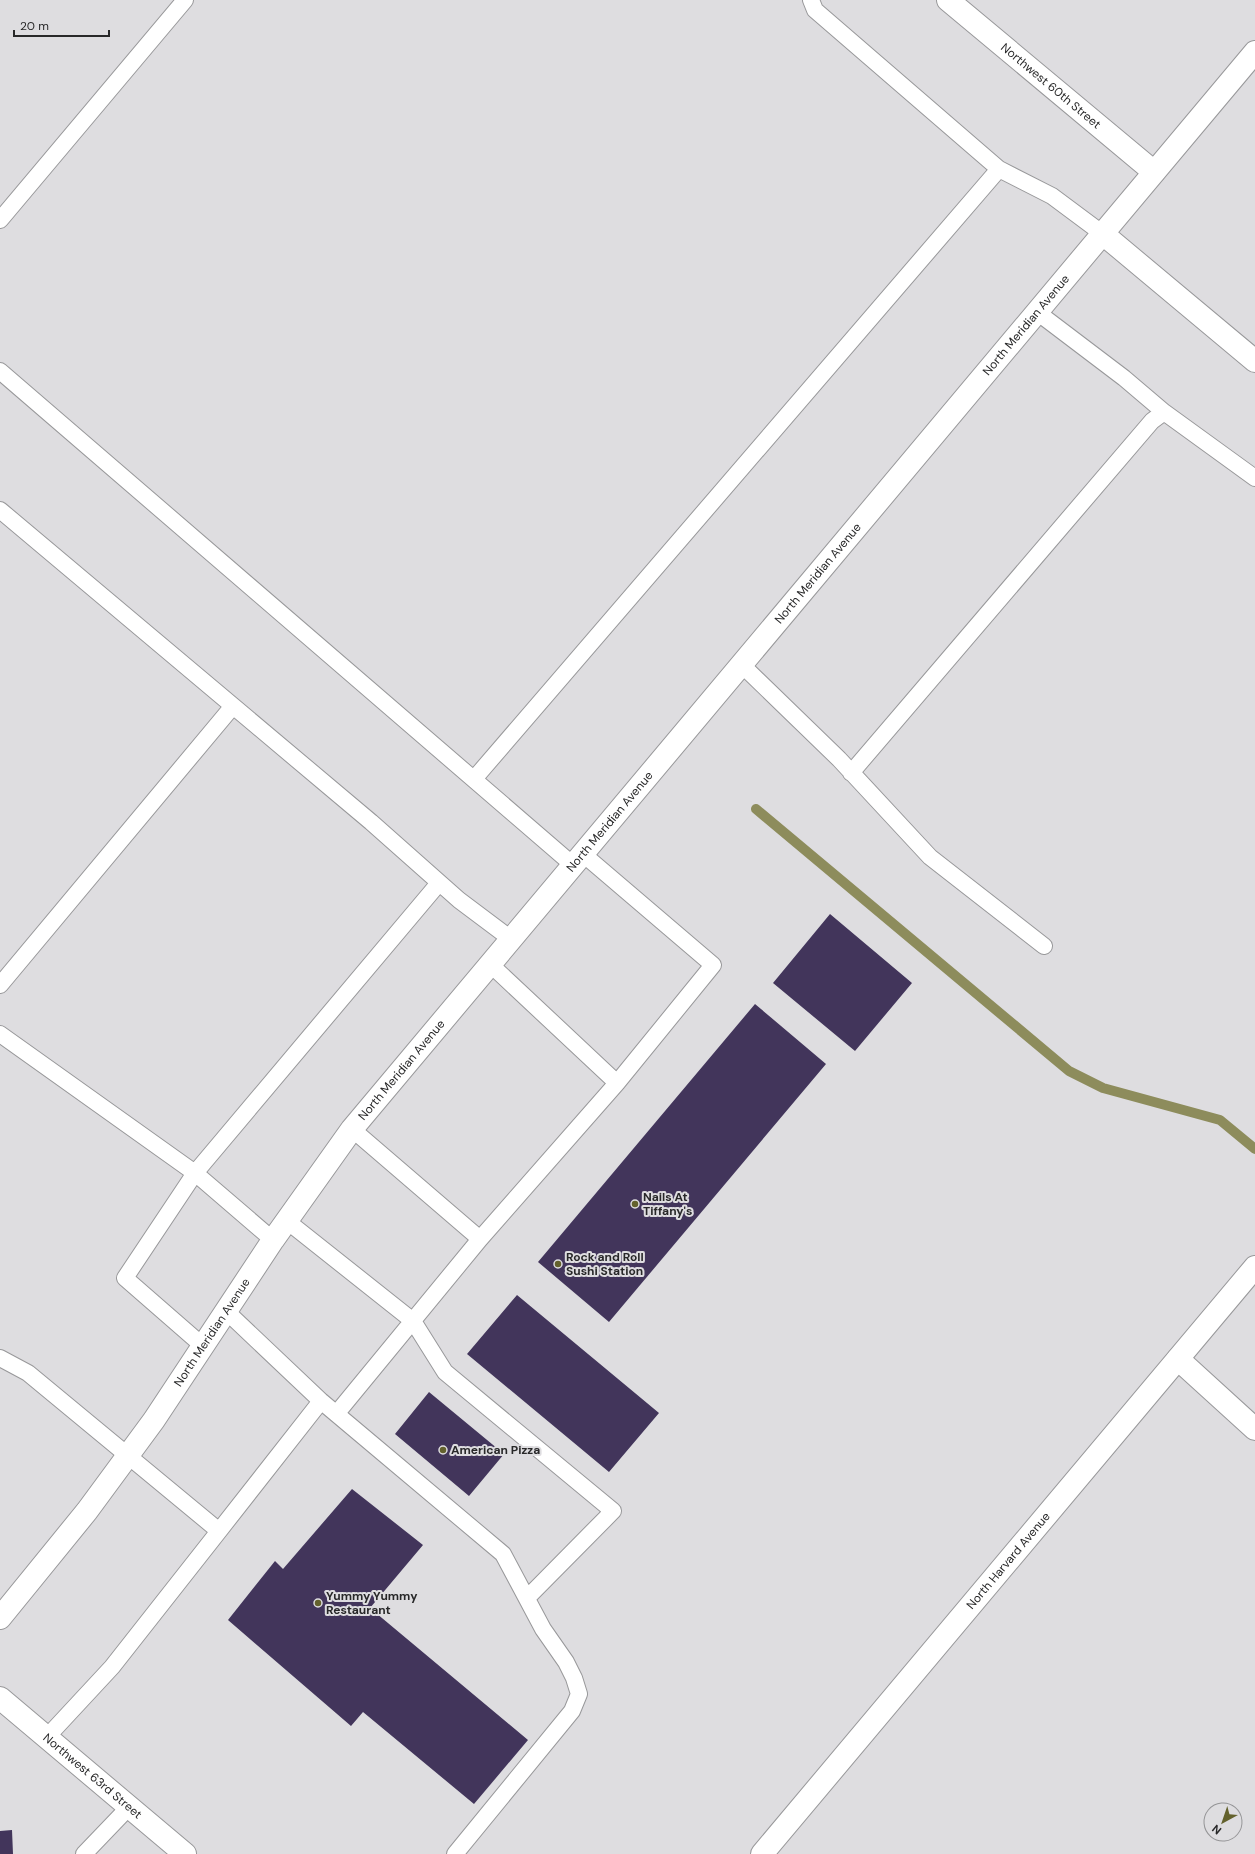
<svg xmlns="http://www.w3.org/2000/svg" width="1255" height="1854" viewBox="0 0 1255 1854" font-family="'DM Sans',sans-serif">
<style>
.lines{fill:none;stroke-linecap:round;stroke-linejoin:round}
.stream{stroke:#8d8c5c;stroke-width:10}
.building{fill:#42355b}
.lane-casing{stroke:#98989a;stroke-width:18}
.street-casing{stroke:#98989a;stroke-width:24}
.secondary-casing{stroke:#98989a;stroke-width:24}
.lane{stroke:#fff;stroke-width:16}
.street{stroke:#fff;stroke-width:22}
.secondary{stroke:#fff;stroke-width:22}
.poi-dot{fill:#63612d;stroke:#dedde0;stroke-width:1.5}
.labels{text-anchor:middle;stroke-width:4;stroke-linejoin:round;paint-order:stroke}
.street-label{font-size:12px;fill:#282829;stroke:#dedde0}
.poi-label{font-size:12px;font-weight:bold;fill:#282829;stroke:#dedde0;text-anchor:start}
</style>
<rect width="100%" height="100%" fill="#dedde0"/>
<g class="lines">
<path class="stream" d="M756 809 1069 1071 1103 1088 1220 1120 1255 1149"/>
</g>
<path class="building" d="M830 914 912 983 855 1051 773 983Z
M755 1004 826 1064 609 1322 538 1262Z
M517 1295 659 1413 609 1472 467 1354Z
M429 1392 504 1454 469 1496 395 1434Z
M352 1489 423 1545 370 1608 528 1740 474 1804 363 1712 351 1726 228 1620 275 1561 283 1569Z
M12 1830 13 1854H0V1831Z"/>
<g class="lines">
<defs>
<path id="lane" d="M999 169 1052 196 1103 234
M0 220 185 0
M1037 312 1124 378 1164 412
M0 371 573 865
M0 510 371 822 459 900 511 939
M741 664 839 759 930 857 1044 946
M851 773 1152 421 1164 412 1255 478
M474 779 999 169 815 10 811 0
M490 964 617 1083
M0 985 233 706
M0 1034 195 1173 439 883
M352 1129 480 1239
M287 1221 413 1321 445 1372 613 1511 527 1598
M226 1311 321 1401 503 1554 543 1629 566 1662 574 1678 579 1694 572 1711 455 1854
M203 1346 125 1278 195 1173 273 1240
M0 1358 28 1373 219 1531 112 1667 47 1737
M337 1413 480 1239 617 1083 713 965 583 854
M219 1531 321 1401
M84 1854 130 1806"/>
<g id="street">
<path id="s1" d="M948 0 1154 172"/>
<path d="M1103 234 1255 361"/>
<path d="M1178 1359 1255 1429"/>
<path id="s2" d="M762 1854 1255 1267"/>
</g>
<g id="secondary">
<path id="s3" d="M0 1618 87 1511 154 1420 273 1240 352 1129 1255 52"/>
<path id="s4" d="M0 1698 185 1854"/>
</g>
</defs>
<use href="#lane" class="lane-casing"/>
<use href="#street" class="street-casing"/>
<use href="#secondary" class="secondary-casing"/>
<use href="#lane" class="lane"/>
<use href="#street" class="street"/>
<use href="#secondary" class="secondary"/>
</g>
<g class="poi-dot">
<circle cx="635" cy="1204" r="4"/>
<circle cx="558" cy="1264" r="4"/>
<circle cx="443" cy="1450" r="4"/>
<circle cx="318" cy="1603" r="4"/>
</g>
<g class="labels">
<g class="street-label">
<text dy="4" stroke="none"><textPath href="#s1" startOffset="134">Northwest 60th Street</textPath></text>
<text dy="4" stroke="none"><textPath href="#s3" startOffset="1652">North Meridian Avenue</textPath></text>
<text dy="4" stroke="none"><textPath href="#s3" startOffset="1328">North Meridian Avenue</textPath></text>
<text dy="4" stroke="none"><textPath href="#s3" startOffset="1004">North Meridian Avenue</textPath></text>
<text dy="4" stroke="none"><textPath href="#s3" startOffset="680">North Meridian Avenue</textPath></text>
<text dy="4" stroke="none"><textPath href="#s3" startOffset="356">North Meridian Avenue</textPath></text>
<text dy="4" stroke="none"><textPath href="#s2" startOffset="383">North Harvard Avenue</textPath></text>
<text dy="4" stroke="none"><textPath href="#s4" startOffset="121">Northwest 63rd Street</textPath></text>
</g>
<g class="poi-label">
<text x="643" y="1201">Nails At<tspan x="643" dy="14">Tiffany's</tspan></text>
<text x="566" y="1261">Rock and Roll<tspan x="566" dy="14">Sushi Station</tspan></text>
<text x="451" y="1454">American Pizza</text>
<text x="326" y="1600">Yummy Yummy<tspan x="326" dy="14">Restaurant</tspan></text>
</g>
</g>
<g transform="translate(1223 1822) rotate(220)"><circle r="19" fill="#dedde0" stroke="#959597"/>
<path d="M0-3L7 15L0 10L-7 15Z" fill="#63612d"/>
<text y="-6" font-size="11" font-weight="bold" text-anchor="middle" fill="#282829">N</text>
</g>
<path d="M14 30v6h95v-6" fill="none" stroke="#282829" stroke-width="2"/>
<text x="20" y="30" font-size="12" fill="#282829" stroke="#dedde0" stroke-width="3" paint-order="stroke">20 m</text>
</svg>
